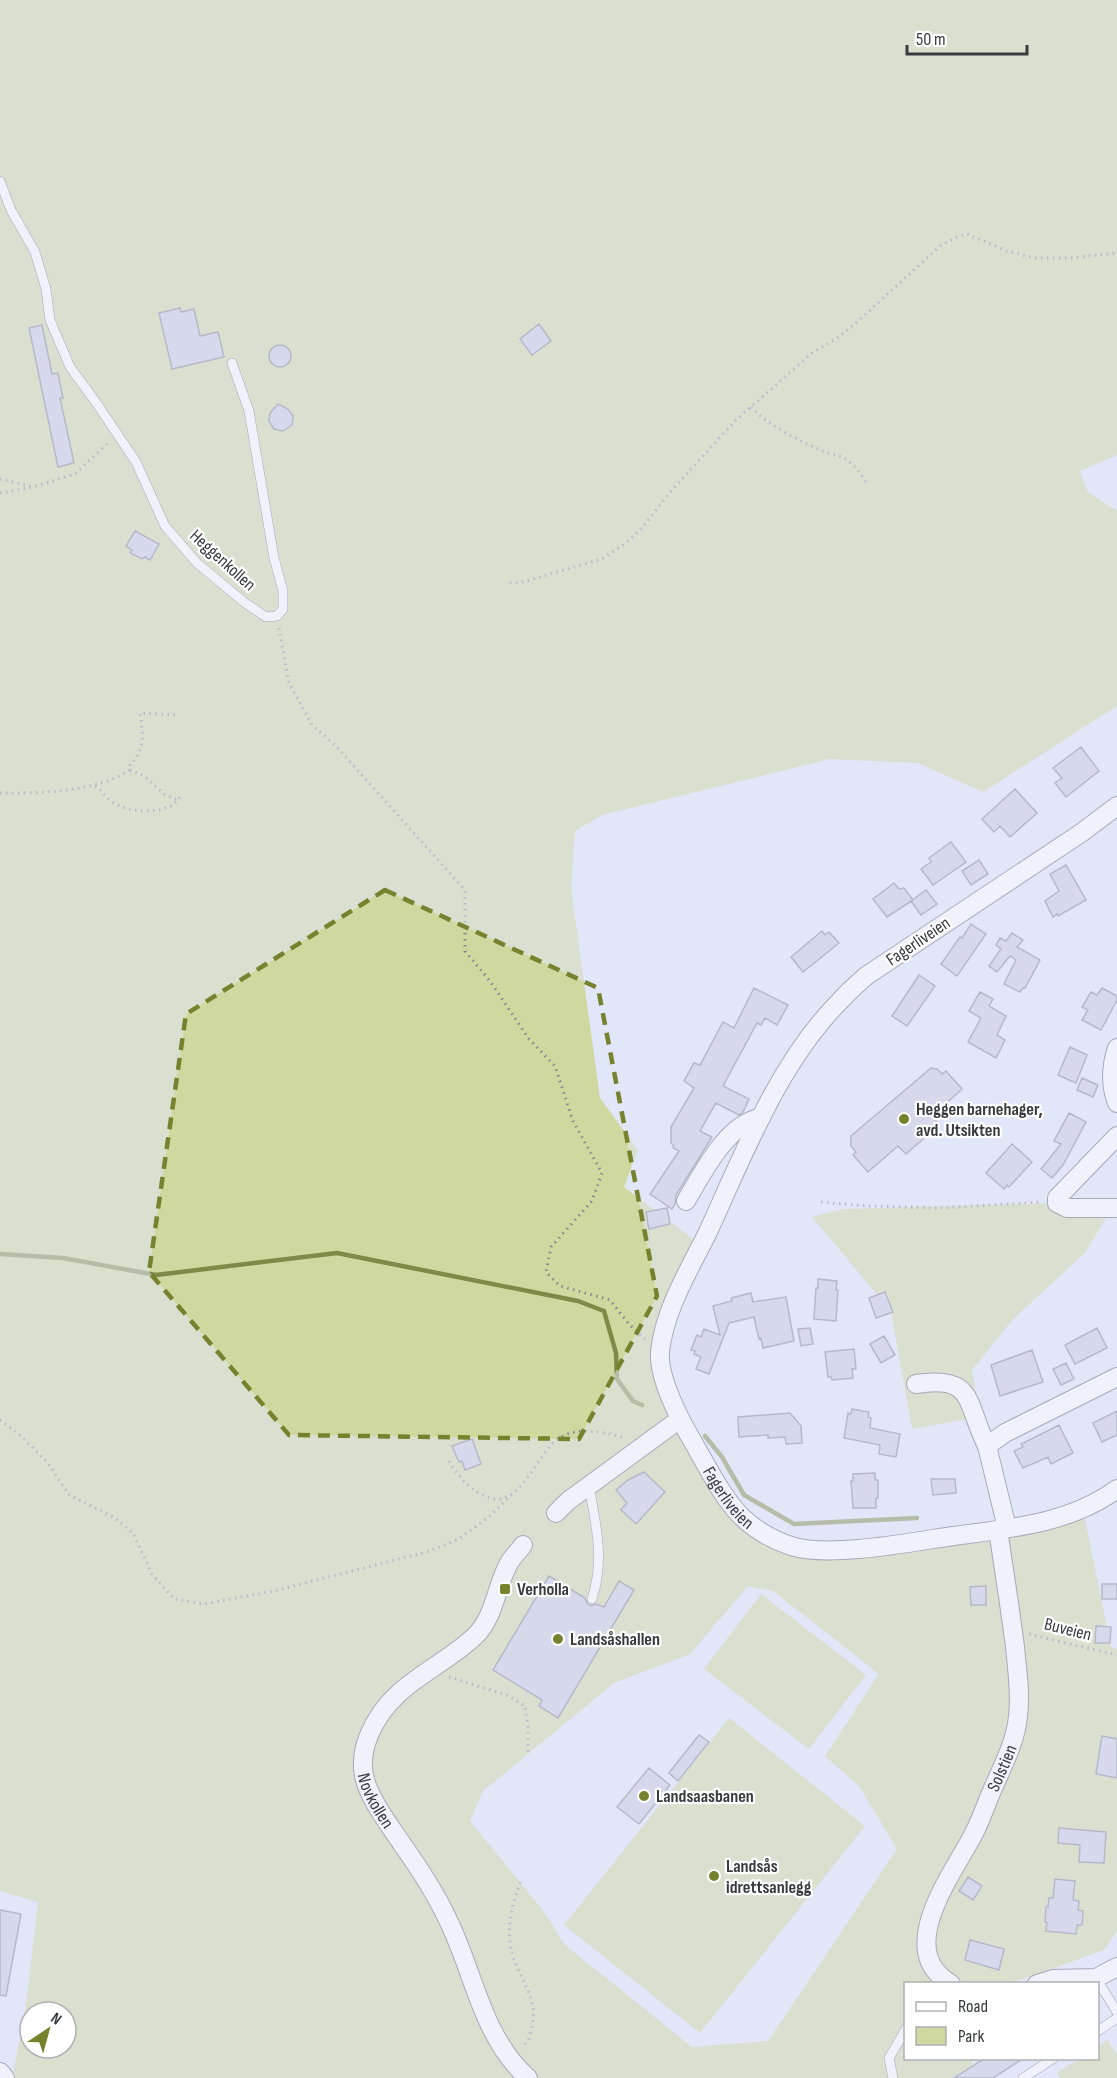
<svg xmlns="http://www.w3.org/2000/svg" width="1117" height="2078" viewBox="0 0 1117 2078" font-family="'Sofia Sans Condensed',sans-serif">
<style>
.green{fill:#cfd99f;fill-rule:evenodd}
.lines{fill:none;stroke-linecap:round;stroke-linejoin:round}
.stream{stroke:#7f8948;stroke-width:4.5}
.building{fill:#c6cbdc;stroke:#7e8392;stroke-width:1.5}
.lane-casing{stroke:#5e6271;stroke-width:10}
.street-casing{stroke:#5e6271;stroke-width:20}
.path{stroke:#868995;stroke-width:3;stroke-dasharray:1.5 4.5;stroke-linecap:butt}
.lane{stroke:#fff;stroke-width:9}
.street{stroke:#fff;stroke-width:18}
.marked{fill:none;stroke:#77822f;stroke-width:4.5;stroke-dasharray:12 8;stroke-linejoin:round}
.poi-dot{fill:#77822f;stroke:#fff;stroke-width:2}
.labels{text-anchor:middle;stroke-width:4.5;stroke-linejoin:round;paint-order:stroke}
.street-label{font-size:18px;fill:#383a40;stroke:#fff}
.poi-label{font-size:18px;font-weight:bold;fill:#383a40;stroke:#fff;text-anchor:start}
</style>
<rect width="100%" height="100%" fill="#e1e6f8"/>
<path class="green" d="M0 0H1117V455L1080 471 1088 492 1117 511V706L983 792 918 763 830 759 602 815 575 831 571 888 600 1098 638 1150 624 1187 701 1245 657 1357 717 1485 770 1538 805 1547 870 1543 877 1535 887 1542 1083 1510 1111 1647 1117 1649V1931L1104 1950 1012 1983 906 1984V2058L973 2059 970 2078H12L25 2013 38 1902 0 1891ZM748 1586 773 1591 879 1674 825 1756 859 1786 897 1849 768 2041 692 2047 565 1945 542 1909 470 1821 483 1791 614 1683 690 1654ZM30 2012H66V2048H30Z
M1056 1203 1110 1211 1085 1253 1013 1319 972 1370 979 1417 912 1429 891 1311 812 1217 844 1209Z
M761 1594 866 1675 809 1749 704 1669Z
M729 1718 865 1826 700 2033 564 1925Z
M1107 2040 1117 2054V2078H1060L1057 2073 1079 2059 1098 2058V2047Z"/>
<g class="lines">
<path class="stream" d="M0 1254 63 1258 156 1275 337 1253 578 1301 604 1311 616 1353 617 1379 633 1401 642 1405
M705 1436 722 1457 744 1495 794 1524 917 1518"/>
</g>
<path class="building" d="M180 308 181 312 194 309 200 336 218 332 224 357 172 369 159 313Z
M539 324 551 341 532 355 520 339Z
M42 325 52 374 58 373 63 398H60L74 463 58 467 29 328Z
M269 356a11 11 0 1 1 22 0a11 11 0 1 1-22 0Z
M278 404 288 409 293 416 292 425 283 431 274 429 269 421 270 413Z
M135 531 159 544 150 560 145 557 142 559 130 553 132 550 126 546Z
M1081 747 1099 771 1066 797 1055 783 1062 778 1053 768Z
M1015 789 1037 813 1010 837 1000 826 994 832 982 819Z
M951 842 966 862 933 885 921 869 931 862 929 858Z
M979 860 988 874 971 885 962 871Z
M1066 865 1086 900 1058 916 1057 914 1053 917 1045 901 1059 891 1050 874Z
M894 883 899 889 904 888 913 900 887 917 873 899Z
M926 890 937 904 921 915 911 901Z
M971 924 986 934 957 976 941 964 960 937 962 938Z
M822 931 825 935 829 932 839 943 803 972 791 957Z
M1012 933 1023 940 1017 947 1040 960 1025 988H1023L1020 992 1004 984 1016 960 1010 956 997 972 989 966 1001 949 996 945 1000 938 1006 941Z
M919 975 935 986 907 1026 892 1016Z
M754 988 788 1005 777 1025 765 1018 761 1025 757 1023 723 1086 749 1099 743 1112 739 1115 716 1103 700 1131 712 1137 676 1195 675 1204 672 1209 650 1194 679 1151 673 1148 674 1146 671 1143V1127L694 1088 684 1081 694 1063 700 1065 723 1022 734 1028Z
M1102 988 1117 996V1000L1101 1030 1082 1020 1088 1010 1082 1007 1091 992 1097 995Z
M980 992 993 999 989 1006 1006 1016 997 1035 1005 1040 996 1058 968 1042 981 1018 969 1011Z
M1070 1047 1087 1055 1076 1083 1058 1075Z
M931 1068 937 1069 942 1074 946 1071 962 1089 932 1116 939 1125 906 1154 898 1146 868 1172 853 1155 856 1152 851 1146V1136Z
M1082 1078 1098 1085 1093 1097 1077 1090Z
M1069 1113 1086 1122 1063 1165 1052 1178 1041 1169 1061 1144 1054 1141Z
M1012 1144 1032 1162 1009 1187 1007 1185 1004 1189 986 1173Z
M667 1208 670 1224 649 1229 646 1212Z
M818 1279 837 1281 836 1290H838L836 1321 814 1319 816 1288H818Z
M885 1292 893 1312 876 1318 869 1298Z
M751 1293 753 1302 786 1297 794 1341 763 1348 761 1338 759 1339 754 1317 729 1323 709 1374 696 1369 701 1357 694 1354 695 1351 691 1350 697 1335 701 1337 704 1329 720 1335 713 1306 732 1301 731 1298Z
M810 1328 813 1344 801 1346 798 1329Z
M1097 1328 1107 1348 1075 1364 1065 1345Z
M884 1336 895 1355 881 1363 870 1344Z
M854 1349 856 1369H852L853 1378 832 1380 831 1377H828L825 1352Z
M1032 1350 1043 1382 1000 1396 991 1365Z
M1066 1363 1074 1379 1061 1385 1053 1369Z
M852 1409 869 1412 868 1417 871 1418 870 1428 900 1434 896 1457 879 1454 880 1445 844 1438 848 1413 851 1414Z
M1117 1411V1435L1102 1442 1093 1423Z
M790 1413 801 1426 802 1443 786 1444 785 1437 768 1438V1435L739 1437 738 1417Z
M1059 1425 1073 1453 1051 1464 1048 1457 1023 1468 1014 1451 1023 1447 1021 1444Z
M472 1439 481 1464 465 1470 462 1461 459 1462 452 1446Z
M644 1472 665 1492 636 1524 621 1510 627 1503 616 1490 628 1480Z
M875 1473V1480H878V1498H876V1508H853L851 1481H853V1474Z
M931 1479H955L956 1493 933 1495Z
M549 1576 585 1598 587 1603 591 1606 596 1604 604 1607 619 1581 634 1590 558 1718 539 1706 542 1700 493 1670Z
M1102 1584H1117V1599H1102Z
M986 1586V1605H971L970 1587Z
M1096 1626 1111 1627 1110 1643H1095Z
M699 1735 709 1742 678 1781 669 1773Z
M1102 1736 1117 1739V1778L1096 1774Z
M649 1768 670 1785 639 1824 617 1807Z
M1059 1828 1106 1832 1104 1863 1079 1862 1080 1845 1058 1843Z
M968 1877 982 1886 973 1900 959 1891Z
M1055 1879 1075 1881 1073 1900 1079 1901 1078 1910 1083 1911 1082 1925H1077L1076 1934 1046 1931 1047 1922H1045L1046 1907H1048L1049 1898H1053Z
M0 1910 21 1914 6 1996 0 1995Z
M970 1940 1004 1949 999 1970 965 1960Z
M985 2058H1024L993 2078H954Z"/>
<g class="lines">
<defs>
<path id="lane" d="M0 181 11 210 35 252 46 289 50 320 70 367 95 401 136 462 165 526 197 563 244 602 266 617 277 616 283 609V591L274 558 249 411 232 363
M589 1486C596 1526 605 1559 592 1599
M1096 1978 1117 2012
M1098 2031 1117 2018
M893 2078 889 2058 906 2029
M1023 2078 1054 2058"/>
<g id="street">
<path id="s1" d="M1117 806 1081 833 866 976C857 984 848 992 840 1001 778 1063 743 1156 707 1234 689 1270 664 1311 660 1352 658 1378 680 1420 693 1442 707 1466 723 1499 743 1518 757 1531 773 1540 791 1546 825 1557 896 1545 933 1539 995 1529 1064 1528 1117 1489"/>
<path d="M1117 1048C1111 1066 1110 1085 1117 1103"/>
<path d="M1117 1136 1057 1198V1203L1067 1208H1117"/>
<path d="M686 1201C702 1174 727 1123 761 1118"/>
<path d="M916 1384C976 1375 965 1403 987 1446"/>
<path d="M556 1513 568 1501 680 1419"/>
<path d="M1007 1528 987 1446 1005 1433 1117 1377"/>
<path id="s2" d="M523 1545C519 1551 513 1556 509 1563 496 1586 495 1617 475 1636 452 1658 422 1672 399 1693 374 1716 354 1753 367 1786 375 1807 390 1826 402 1844 419 1868 435 1892 447 1918 474 1971 481 2036 528 2078"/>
<path id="s3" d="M951 1984C893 1950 953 1874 973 1835 980 1822 985 1807 991 1793 1001 1769 1016 1742 1018 1716 1021 1693 1017 1670 1015 1647 1010 1608 1004 1569 998 1530"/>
<path d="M1037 1984 1053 1979 1096 1978 1117 1967"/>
<path d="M0 2072 5 2078"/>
</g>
</defs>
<use href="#lane" class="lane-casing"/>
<use href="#street" class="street-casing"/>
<path class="path" d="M751 407C770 427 800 441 825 452 832 455 840 455 847 460 856 466 862 476 868 485
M0 479 30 486
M0 493 33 487 75 474 109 442
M510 583H519L602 559 626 543 642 528 671 491 735 421 812 353 836 339 857 322 940 246 955 238 967 234 1007 251 1034 258H1070L1117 253
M279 628 289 683 312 725 335 745 465 890V951L490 981 529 1039 555 1066 573 1121 602 1173 592 1201 551 1247 546 1272 560 1286 610 1300 628 1323 646 1340
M130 770 144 776 165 795 175 799 180 797
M95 786C102 789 105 798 112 802 127 811 143 812 159 810 164 809 168 806 173 806L181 796
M0 793C43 793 93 793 130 770V764C146 750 143 733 140 713L176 715
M821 1202 868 1206 939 1208 1041 1202
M0 1420 21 1436 48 1463 69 1495 115 1518 133 1533 152 1574 174 1599 204 1604 274 1591 430 1551 459 1539 490 1516 513 1493
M449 1461C458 1476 469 1489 485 1496 521 1514 537 1448 563 1436 584 1426 605 1433 626 1438
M1029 1634 1117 1655
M449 1677 507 1695 525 1706 528 1727V1755
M520 1882C514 1902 507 1921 510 1942 513 1976 542 1995 531 2031 529 2038 528 2043 522 2046"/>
<use href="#lane" class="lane"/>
<use href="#street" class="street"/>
</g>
<path d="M0 0H1117V2078H0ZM385 890 598 988 657 1296 579 1439 289 1435 149 1272 186 1014Z" fill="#e1e6f8" fill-opacity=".55" fill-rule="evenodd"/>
<path class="marked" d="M385 890 598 988 657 1296 579 1439 289 1435 149 1272 186 1014Z"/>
<g class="poi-dot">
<circle cx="904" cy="1119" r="6"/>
<rect x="499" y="1583" width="12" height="12" rx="3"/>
<circle cx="558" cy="1639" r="6"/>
<circle cx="644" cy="1796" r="6"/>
<circle cx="714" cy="1876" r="6"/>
</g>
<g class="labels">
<g class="street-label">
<text transform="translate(223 560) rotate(42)" y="6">Heggenkollen</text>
<text transform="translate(918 941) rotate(-34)" y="6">Fagerliveien</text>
<text dy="6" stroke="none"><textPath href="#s1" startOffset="900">Fagerliveien</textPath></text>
<text transform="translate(1068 1629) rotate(14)" y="6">Buveien</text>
<text dy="6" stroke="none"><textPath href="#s3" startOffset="242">Solstien</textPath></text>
<text dy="6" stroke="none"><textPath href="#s2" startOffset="320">Novkollen</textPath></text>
</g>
<g class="poi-label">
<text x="916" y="1115">Heggen barnehager,<tspan x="916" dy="21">avd. Utsikten</tspan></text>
<text x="517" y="1595">Verholla</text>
<text x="570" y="1645">Landsåshallen</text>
<text x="656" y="1802">Landsaasbanen</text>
<text x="726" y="1872">Landsås<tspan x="726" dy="21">idrettsanlegg</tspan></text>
</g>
</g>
<rect x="904" y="1982" width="195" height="78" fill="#ffffff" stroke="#afb0b3" stroke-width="1.5"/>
<rect x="916" y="2002" width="30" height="9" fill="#ffffff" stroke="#afb0b3" stroke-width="1.5"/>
<text x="958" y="2012" font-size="18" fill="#383a40">Road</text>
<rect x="916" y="2027" width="30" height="18" fill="#cfd99f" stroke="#afb0b3" stroke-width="1.5"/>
<text x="958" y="2042" font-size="18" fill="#383a40">Park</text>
<g transform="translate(48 2030) rotate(36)"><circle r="28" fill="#ffffff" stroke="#afb0b3" stroke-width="1.5"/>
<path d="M0-4.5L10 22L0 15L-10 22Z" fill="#77822f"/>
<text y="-9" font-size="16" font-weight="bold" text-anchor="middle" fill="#383a40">N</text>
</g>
<path d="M907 45v9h120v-9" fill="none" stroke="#383a40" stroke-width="3"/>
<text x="916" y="45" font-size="18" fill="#383a40" stroke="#ffffff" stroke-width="4.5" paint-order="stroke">50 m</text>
</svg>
